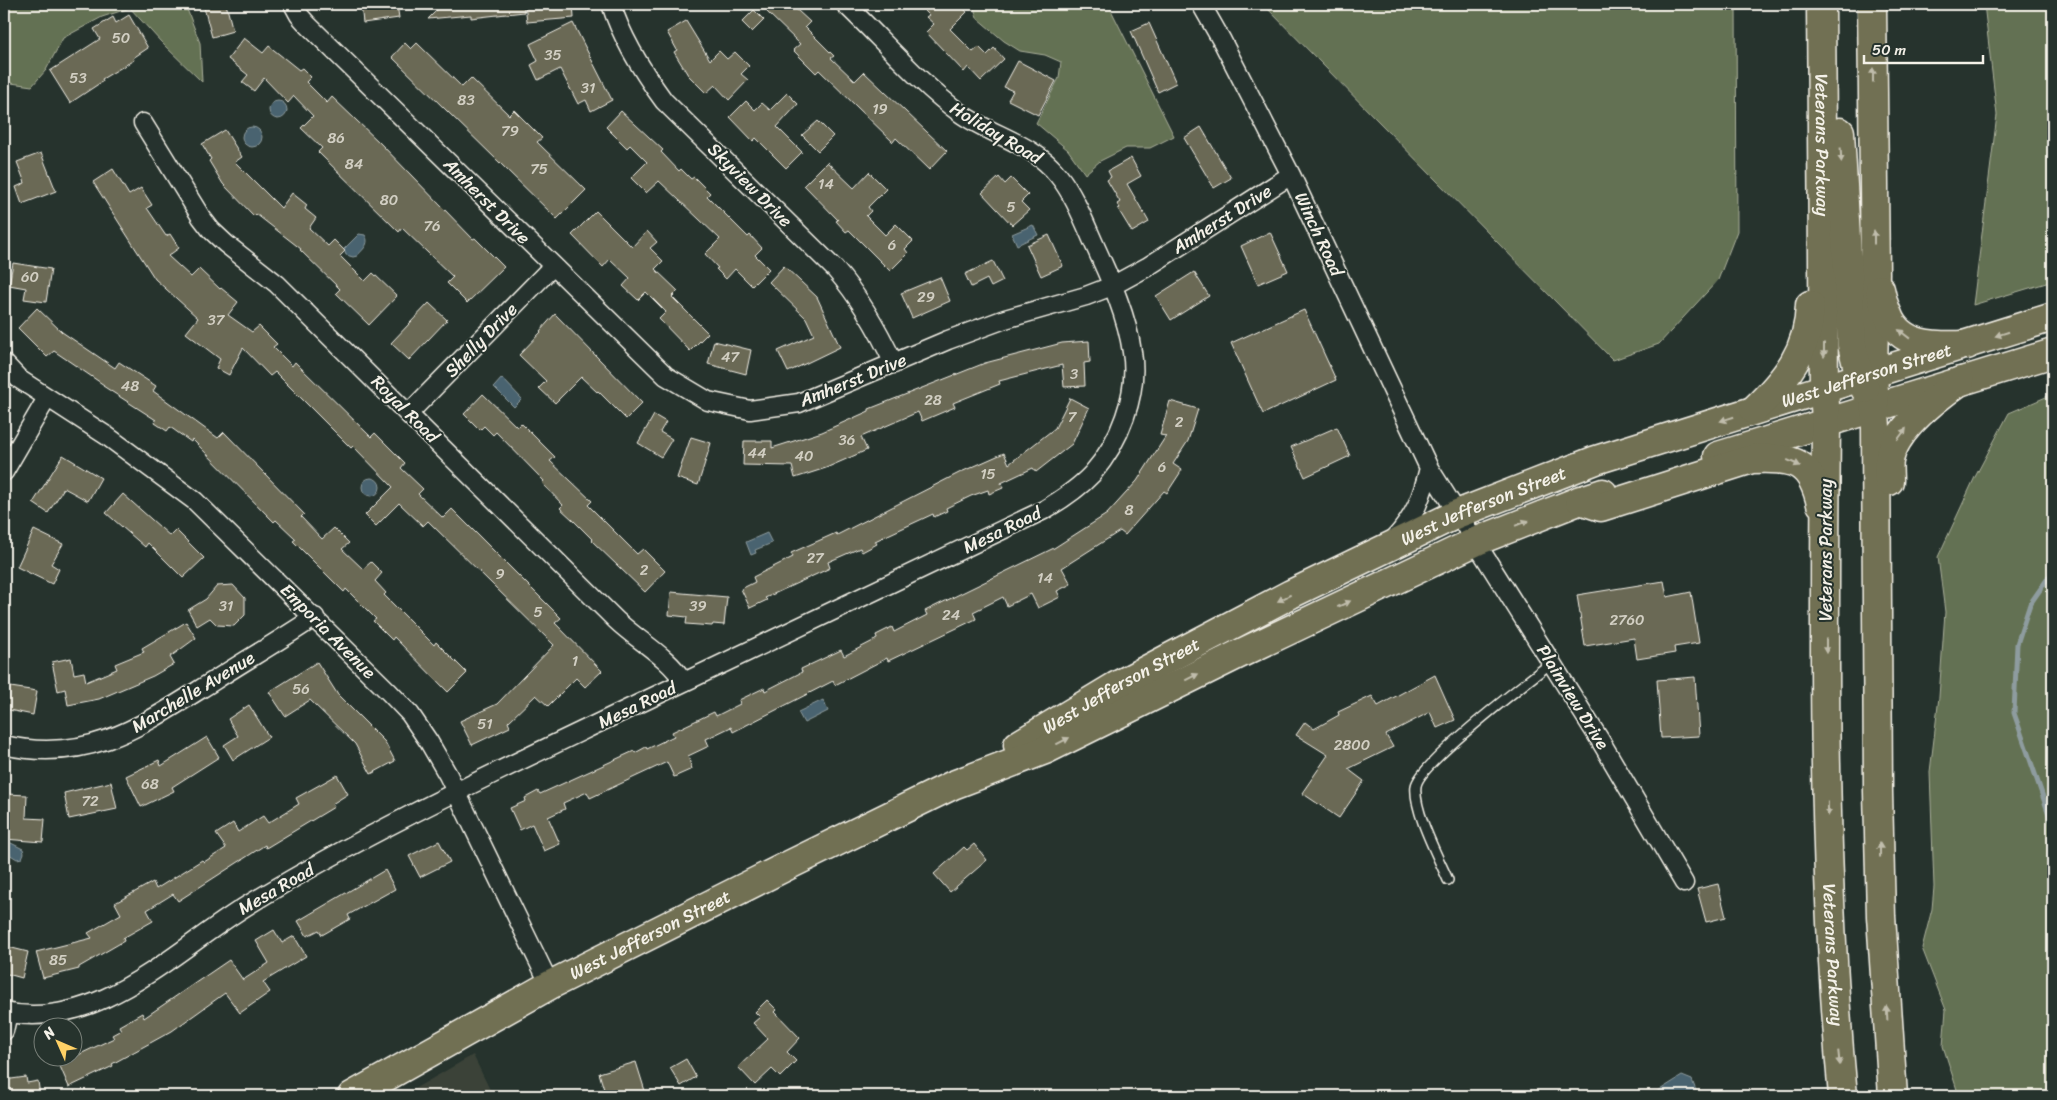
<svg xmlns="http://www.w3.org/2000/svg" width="2057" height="1100" viewBox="0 0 2057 1100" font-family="Sriracha,sans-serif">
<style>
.built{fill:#3b4339}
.green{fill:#637152;stroke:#acb19d}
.water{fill:#4a636f;stroke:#8e9c9f}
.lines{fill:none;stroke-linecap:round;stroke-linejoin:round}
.stream{stroke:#8e9c9f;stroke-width:5}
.building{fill:#6b6955;stroke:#f4f1e8}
.service-casing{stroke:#f4f1e8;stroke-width:12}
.minor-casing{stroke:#f4f1e8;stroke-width:21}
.primary-casing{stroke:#f4f1e8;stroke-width:31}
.trunk-casing{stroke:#f4f1e8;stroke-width:31}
.service{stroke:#26332d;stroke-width:9}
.minor{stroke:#26332d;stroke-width:18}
.primary{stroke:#716f52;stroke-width:28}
.trunk{stroke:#716f52;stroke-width:28}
.oneway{fill:#c0bdac}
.labels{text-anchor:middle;stroke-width:4;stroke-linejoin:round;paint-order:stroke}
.number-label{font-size:15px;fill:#d2cfc3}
.street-label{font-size:18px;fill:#f4f1e8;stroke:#26332d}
</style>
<rect width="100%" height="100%" fill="#26332d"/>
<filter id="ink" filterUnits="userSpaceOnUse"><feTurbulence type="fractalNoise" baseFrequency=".02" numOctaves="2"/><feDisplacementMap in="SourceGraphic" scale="10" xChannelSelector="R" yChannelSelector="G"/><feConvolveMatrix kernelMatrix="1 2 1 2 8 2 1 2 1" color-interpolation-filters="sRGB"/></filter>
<g filter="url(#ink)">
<path class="built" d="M473 1055 493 1096H402Z"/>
<path class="green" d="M4 4H185L200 43 202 82 161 42 130 8 102 17 63 38 46 70 32 86 4 82Z
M973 4H1108L1174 136 1150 148H1126L1100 161 1085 174 1068 150 1036 123 1059 78 1061 62 1045 55 1020 51 1004 41 977 18Z
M1263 4H1736L1737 231 1718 280 1659 344 1613 360Z
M1984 4H2053V281L1973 305 1997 115Z
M2053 394V1096H1959L1943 1046 1946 1010 1922 948 1932 909 1934 887 1930 772 1939 697 1945 612 1938 557 1975 477 2009 413Z"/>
<path class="water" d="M269 110a9 9 0 1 1 18 0a9 9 0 1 1-18 0Z
M242 137a10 10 0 1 1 20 0a10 10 0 1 1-20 0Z
M1033 225 1038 235 1017 245 1012 234Z
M359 234 365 235C371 244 362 250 357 256L353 257 346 255 344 249Z
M502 378 522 399 514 407 494 387Z
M362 487a9 9 0 1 1 18 0a9 9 0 1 1-18 0Z
M767 533 772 543 755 550 756 553 751 555 746 542Z
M823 700 828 711 804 723 798 712Z
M5 842H9L23 849 24 853 22 858 17 859 4 851Z
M1682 1076 1692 1080 1698 1096H1650Z"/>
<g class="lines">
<path class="stream" d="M2053 571 2030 604 2017 644 2014 713 2053 826"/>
</g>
<path class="building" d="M203 4H226L233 31 212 37Z
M361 4H397L399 18 363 23Z
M443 4H524V12L471 18V15L428 19Z
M525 4H573L574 18 527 22Z
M775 4H803L797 10 810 22 805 27 834 56 831 58 855 81 864 72 947 151 929 170 896 138 893 142 819 70 816 73 793 50 800 44 767 12Z
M930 4H959L967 12 950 29 973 52 979 47 987 55 994 48 1004 59 981 81 968 67 964 72 926 32 934 24 926 17 929 15 924 10Z
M754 10 764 20 752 32 742 22Z
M129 15 148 48 133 58 134 60 102 79 103 81 70 103 50 71 100 39 94 29 113 17 116 23Z
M686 21 710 60 719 51 727 59 735 52 749 66 741 74 748 80 729 100 715 85 706 93 688 75 674 52 677 50 667 32Z
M573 23 612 100 591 111 586 100 578 104 560 69 538 80 531 65 538 61 530 44Z
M1149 23 1176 83 1158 92 1131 31Z
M244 38 263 53 269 46 299 70 302 68 311 77 306 82 327 103 332 97 380 143 473 239 475 238 504 267 467 303 447 283 453 277 402 228 399 232 318 152 322 148 301 128 313 116 294 96 288 103 264 78 254 91 242 82 248 75 228 59Z
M405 43 411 49 417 43 462 87 471 78 509 115 514 110 542 138 537 142 586 190 557 219 392 57Z
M1018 61 1056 81 1038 115 1008 100 1013 91 1004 87Z
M787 93 798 104 777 127 802 152 786 168 756 138 753 141 730 117 746 101 755 110 762 103 770 110Z
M621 111 663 150 661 152 679 171 681 169 691 179 694 177 710 193 707 196 748 237 750 235 762 248 755 255 769 269 752 286 735 269 726 279 716 269 718 268 705 254 720 239 659 181 646 193 631 178 647 162 630 145 627 148 606 127Z
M818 121 833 136 818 151 802 135Z
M1201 127 1231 178 1214 188 1184 138Z
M225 130 242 157 235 162 281 208 292 193 307 205 305 209 316 218 309 228 328 246 334 240 345 251 340 256 365 281 373 273 397 296 369 325 336 293 340 289 300 250 301 249 256 214 254 216 223 184 209 161 211 159 202 144Z
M41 153 56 191 22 204 16 187 25 183 17 162Z
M1131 158 1141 176 1127 184 1149 222 1132 232 1118 209 1120 208 1117 204 1120 202 1107 180 1111 177 1108 171Z
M827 162 854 188 869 172 886 189 868 207 871 211 866 216 885 235 896 224 913 241 905 249 908 253 890 271 849 230 846 232 836 221 838 220 804 185Z
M113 169 129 195 141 188 152 205 147 208 166 236 170 234 179 248 168 256 191 277 199 269 220 289 221 288 238 302 228 315 252 332 259 326 277 344 273 347 292 366 295 362 371 437 375 433 405 463 401 468 423 489 418 494 443 518 452 509 561 618 555 623 602 671 585 687 576 678 548 706 536 695 508 722 510 727 472 745 460 721 497 704 554 645 428 521 423 526 399 503 376 526 365 515 393 487 353 446 351 448 275 372 270 376 243 348 229 375 216 368 220 359 186 333 198 318 155 279 93 182Z
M999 177 1005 184 1011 178 1028 195 1021 202 1029 210 1012 225 982 193Z
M596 211 632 247 647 231 657 242 650 248 663 261 655 269 678 291 672 297 708 333 690 351 659 319 666 312 646 292 638 300 623 286 630 278 610 259 603 267 572 235Z
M1270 232 1288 271 1258 284 1241 246Z
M1049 235 1063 266 1041 276 1027 245Z
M993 261 1003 281 991 287 987 279 971 287 965 274Z
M13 263 51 269 46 302 24 299 26 288 9 285Z
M784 266 817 297 840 347 788 372 778 351 814 335 806 318 769 282Z
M1194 272 1209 296 1171 320 1156 296Z
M940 277 950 301 912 318 901 293Z
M429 303 447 320 409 360 391 343Z
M37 308 62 332 115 368 119 362 156 386 153 391 218 438 224 432 304 514 301 517 322 539 334 528 349 543 342 549 363 569 371 562 382 573 375 581 386 593 384 595 434 645 436 642 467 673 448 692 394 637 392 640 373 621 376 619 346 589 344 592 293 541 296 539 276 520 274 522 192 439 191 442 170 427 167 431 155 423 156 420 103 386 104 385 54 351 47 357 18 328Z
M1304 310 1336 380 1263 414 1231 343Z
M555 314 642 403 626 419 598 391 597 392 581 377 555 403 539 388 546 381 519 355 541 332 540 331Z
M714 341 751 350 746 374 708 364Z
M1089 341 1090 362 1084 363 1085 386 1064 387 1062 365 999 381 1000 384 953 403 955 407 922 421 918 412 861 437 867 450 826 468 795 478 792 466 743 465 744 441H772V448L822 432 869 411V409L985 363 1062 343Z
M483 394 517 427 521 423 555 457 550 461 592 501 588 505 637 554 643 549 665 571 645 592 592 541 593 540 573 520 560 508 563 505 542 483 544 481 496 432 493 435 484 426 480 430 464 414Z
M1070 398 1089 408 1072 444 1036 472 1033 468 1001 483 1003 488 989 494 988 490 971 496 946 508 947 511 934 517 933 514 875 541 877 544 862 552 860 548 828 562 830 568 765 598 767 600 750 608 741 589 755 582 753 577 793 557 791 553 836 533 837 535 961 472 1004 453 1009 464 1055 428Z
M1170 401 1198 409 1188 441 1173 464 1182 470 1167 493 1164 491 1125 535 1120 531 1062 568 1071 584 1057 591 1060 597 1038 608 1031 594 1007 606 1003 597 973 612 976 619 888 661 887 658 835 685 833 681 733 732 731 727 706 739 709 746 688 756 692 769 674 777 667 762 590 798 587 792 563 803 565 809 548 817 560 844 544 851 532 824 520 830 510 808 526 801 525 798 538 791 540 794 634 751 635 753 646 747 647 749 674 736 672 732 714 712 716 716 740 704 739 700 764 688 765 691 802 672 801 669 816 662 841 650 844 656 877 639 876 635 892 627 894 632 927 615 925 611 1054 548 1107 514 1137 481 1166 436 1160 435Z
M654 415 666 422 660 432 672 439 661 457 638 443Z
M1337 427 1350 456 1305 477 1291 447Z
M691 437 711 443 698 485 677 478Z
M63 455 101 478 88 501 64 488 48 513 33 503Z
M123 494 170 536 176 530 204 558 183 578 148 543 145 547 106 513Z
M34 530 63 544 51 564 59 569 52 584 17 567Z
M1664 581 1667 597 1691 592 1699 643 1674 647 1675 653 1637 659 1634 638 1585 646 1577 595Z
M233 585 245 598V615L234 626 217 625 210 618 197 626 188 610 206 599 217 586Z
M671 592 727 597 724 625 713 624 712 626 686 624 687 617 669 615Z
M186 622 196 638 170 657 174 664 153 676 99 699 68 705 65 689 58 691 52 662 71 658 74 674 84 672 86 682 117 669 115 664 144 652 142 648Z
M317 662 338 695 385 742 395 761 371 774 355 744 310 700 285 716 269 692Z
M1435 675 1455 720 1437 728 1430 712 1386 735 1393 747 1348 769 1364 781 1339 818 1302 793 1328 755 1296 735 1305 722 1314 729 1339 715 1338 712 1372 696 1378 706Z
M1695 677 1699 736 1661 738 1657 680Z
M4 686 37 691 33 715 4 709Z
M249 705 269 737 233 760 224 745 238 736 228 719Z
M207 737 219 757 172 787 174 791 141 807 126 776 159 760 161 766Z
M337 775 348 794 332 804 334 807 266 848 265 845 178 901 173 894 147 910 153 921 123 938 124 941 79 967V969L43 978 36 952 92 938 88 933 121 914 115 903 153 882 156 889 202 860 204 862 226 848 216 834 233 823 238 832 263 816 268 823 299 804 296 798Z
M111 782 117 809 69 819 64 793Z
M7 794 27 795 26 818 45 819 43 842 4 839Z
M439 841 450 862 420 877 409 856Z
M974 844 987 860 950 892 934 874 964 847 967 850Z
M385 870 395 889 348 915 350 919 322 935 319 930 307 936 298 921Z
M1718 884 1726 917 1706 922 1697 889Z
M274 930 282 943 294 936 306 956 263 982 270 992 240 1013 225 993 172 1031 112 1064 113 1066 69 1087 59 1064 114 1038 112 1035 121 1030 119 1026 142 1013 144 1018 229 960 243 980 269 963 256 941Z
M4 946 28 952 22 978 4 973Z
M767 1000 777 1010 775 1012 800 1038 787 1052 796 1061 780 1077 772 1069 755 1085 738 1067 768 1039 753 1023 760 1017 755 1012Z
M686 1059 696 1077 681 1086 670 1068Z
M636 1062 645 1091 629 1096H606L599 1073Z
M26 1077 27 1083 38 1081 40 1096H4V1080Z"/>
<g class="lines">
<defs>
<path id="service" d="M1448 880C1438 857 1413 810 1416 786 1419 764 1528 681 1551 663"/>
<path id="minor" d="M293 4 299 15 307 24 666 376 708 401 750 410 799 403 948 340 1005 319 1086 296 1112 286 1147 267 1291 175
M611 4C622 39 642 71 664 101L835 269C860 298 878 329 894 364
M1201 4 1222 41 1291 175 1429 468 1600 740 1684 883
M143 123 201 217 211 230 226 244 277 284 616 620C638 641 668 656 684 682
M4 363 19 379 107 436 195 501 389 692 410 714 429 742 448 775 550 985
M409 413 553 266
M4 472 47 398
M1395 538C1415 516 1422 497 1429 468
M4 745C90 765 146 723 215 680 248 659 282 639 315 617
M4 1012C99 1032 174 950 248 905 364 834 488 776 611 717 755 648 900 579 1044 510 1061 500 1078 489 1092 474 1119 443 1139 394 1132 352 1127 316 1111 281 1096 248 1085 224 1075 196 1058 175 1033 143 992 136 960 113 919 83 882 39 845 4
M4 1031 8 1013"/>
<g id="primary">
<path d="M1718 456 2053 353"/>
<path id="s1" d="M1018 745 1116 686 1167 659 1291 594 1457 514 1596 460 2053 317"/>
<path id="s2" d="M352 1096 550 985 787 866 953 785 1045 750 1237 655 1477 541 1576 502 1603 493"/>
</g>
<g id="trunk">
<path id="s3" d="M1821 4 1824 389 1826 422C1824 647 1822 873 1843 1096"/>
<path d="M1872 4 1875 273 1873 373 1876 428 1878 792 1881 916 1893 1096"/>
<path d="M1840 132 1852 345 1860 377 1865 389"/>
<path d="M1880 289C1882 298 1884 307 1888 315 1900 348 1938 346 1967 345"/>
<path d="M1754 410C1786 379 1809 351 1810 305"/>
<path d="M1889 481C1889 474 1888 467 1889 461 1894 430 1936 398 1960 381"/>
<path d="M1580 500 1601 507 1752 459C1794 457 1811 461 1821 504"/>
</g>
</defs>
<use href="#service" class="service-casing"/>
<use href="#minor" class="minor-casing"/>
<use href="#primary" class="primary-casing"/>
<use href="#trunk" class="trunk-casing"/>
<use href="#service" class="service"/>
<use href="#minor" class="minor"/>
<use href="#primary" class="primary"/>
<use href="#trunk" class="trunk"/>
</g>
<defs><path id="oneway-solid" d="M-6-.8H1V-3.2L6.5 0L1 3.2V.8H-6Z" transform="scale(1.25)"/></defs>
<g class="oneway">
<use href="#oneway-solid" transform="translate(1873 75) rotate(-90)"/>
<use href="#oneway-solid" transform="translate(1841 155) rotate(87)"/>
<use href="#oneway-solid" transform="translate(1874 237) rotate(-90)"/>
<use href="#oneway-solid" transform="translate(1904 334) rotate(-142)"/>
<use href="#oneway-solid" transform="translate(2002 334) rotate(162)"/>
<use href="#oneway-solid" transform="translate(1824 350) rotate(90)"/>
<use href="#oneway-solid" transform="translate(1727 419) rotate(163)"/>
<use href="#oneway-solid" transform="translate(1902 434) rotate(-53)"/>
<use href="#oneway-solid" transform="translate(1794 463) rotate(25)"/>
<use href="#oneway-solid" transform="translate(1522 523) rotate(-22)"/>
<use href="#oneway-solid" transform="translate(1284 598) rotate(153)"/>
<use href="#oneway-solid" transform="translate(1344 604) rotate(-25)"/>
<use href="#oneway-solid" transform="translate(1826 646) rotate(90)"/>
<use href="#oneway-solid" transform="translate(1192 677) rotate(-26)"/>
<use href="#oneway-solid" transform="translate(1063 741) rotate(-27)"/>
<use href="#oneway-solid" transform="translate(1828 809) rotate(89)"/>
<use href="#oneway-solid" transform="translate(1880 850) rotate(-91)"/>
<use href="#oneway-solid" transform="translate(1887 1013) rotate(-93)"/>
<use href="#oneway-solid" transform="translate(1839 1058) rotate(84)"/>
</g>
</g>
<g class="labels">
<g class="number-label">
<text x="121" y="43">50</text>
<text x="553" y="60">35</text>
<text x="78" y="83">53</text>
<text x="588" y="93">31</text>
<text x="466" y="105">83</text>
<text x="880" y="114">19</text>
<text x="510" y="136">79</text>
<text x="336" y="143">86</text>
<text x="354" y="169">84</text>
<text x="539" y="174">75</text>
<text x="826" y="189">14</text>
<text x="389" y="205">80</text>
<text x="1011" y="212">5</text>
<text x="432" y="231">76</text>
<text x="892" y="250">6</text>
<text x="30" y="282">60</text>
<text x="926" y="302">29</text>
<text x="216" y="325">37</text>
<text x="730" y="362">47</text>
<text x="1074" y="379">3</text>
<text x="130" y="391">48</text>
<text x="933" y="405">28</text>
<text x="1072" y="422">7</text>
<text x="1179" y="427">2</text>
<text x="847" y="445">36</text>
<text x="757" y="458">44</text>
<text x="804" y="461">40</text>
<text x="1162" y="472">6</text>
<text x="988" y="479">15</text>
<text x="1129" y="515">8</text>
<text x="815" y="563">27</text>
<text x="644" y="575">2</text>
<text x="500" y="579">9</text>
<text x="1045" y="583">14</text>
<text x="226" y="611">31</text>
<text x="698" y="611">39</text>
<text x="538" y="617">5</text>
<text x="951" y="620">24</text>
<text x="1627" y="625">2760</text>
<text x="575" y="666">1</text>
<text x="301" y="694">56</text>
<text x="485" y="729">51</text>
<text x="1352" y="750">2800</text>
<text x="150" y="789">68</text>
<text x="90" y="806">72</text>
<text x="58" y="965">85</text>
</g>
<g class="street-label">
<text transform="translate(996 133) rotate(31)" y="6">Holiday Road</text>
<text dy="6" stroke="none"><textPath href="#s3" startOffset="141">Veterans Parkway</textPath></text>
<text transform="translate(750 185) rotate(45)" y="6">Skyview Drive</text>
<text transform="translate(487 201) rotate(45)" y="6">Amherst Drive</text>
<text transform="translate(1222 219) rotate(-32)" y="6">Amherst Drive</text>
<text transform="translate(1319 234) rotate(65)" y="6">Winch Road</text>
<text transform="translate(481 340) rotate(-46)" y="6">Shelly Drive</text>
<text dy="6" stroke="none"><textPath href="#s1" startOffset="929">West Jefferson Street</textPath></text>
<text transform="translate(853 380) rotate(-22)" y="6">Amherst Drive</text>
<text transform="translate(405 409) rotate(45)" y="6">Royal Road</text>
<text dy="6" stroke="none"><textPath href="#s1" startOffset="524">West Jefferson Street</textPath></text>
<text transform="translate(1002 530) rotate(-26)" y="6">Mesa Road</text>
<text transform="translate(1826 550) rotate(-90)" y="6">Veterans Parkway</text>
<text transform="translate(328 631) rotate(45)" y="6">Emporia Avenue</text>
<text dy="6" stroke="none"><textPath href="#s1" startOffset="119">West Jefferson Street</textPath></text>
<text transform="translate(193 692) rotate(-31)" y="6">Marchelle Avenue</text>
<text transform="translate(1573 697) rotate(58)" y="6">Plainview Drive</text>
<text transform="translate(637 705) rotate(-26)" y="6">Mesa Road</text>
<text transform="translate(276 889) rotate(-30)" y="6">Mesa Road</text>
<text dy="6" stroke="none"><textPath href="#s2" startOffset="339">West Jefferson Street</textPath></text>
<text dy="6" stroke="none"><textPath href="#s3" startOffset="951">Veterans Parkway</textPath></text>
</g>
</g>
<rect width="2057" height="1100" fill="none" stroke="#26332d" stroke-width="20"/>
<rect x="10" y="10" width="2037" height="1080" fill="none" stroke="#f4f1e8" stroke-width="2" filter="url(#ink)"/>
<g transform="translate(58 1042) rotate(315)"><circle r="24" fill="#26332d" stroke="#787f78"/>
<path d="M0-4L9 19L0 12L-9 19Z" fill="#ffd166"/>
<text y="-8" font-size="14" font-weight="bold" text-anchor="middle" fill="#f4f1e8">N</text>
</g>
<path d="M1864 55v8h119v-8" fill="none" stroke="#f4f1e8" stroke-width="2.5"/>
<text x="1872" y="55" font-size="15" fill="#f4f1e8" stroke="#26332d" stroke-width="4" paint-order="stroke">50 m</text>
</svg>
